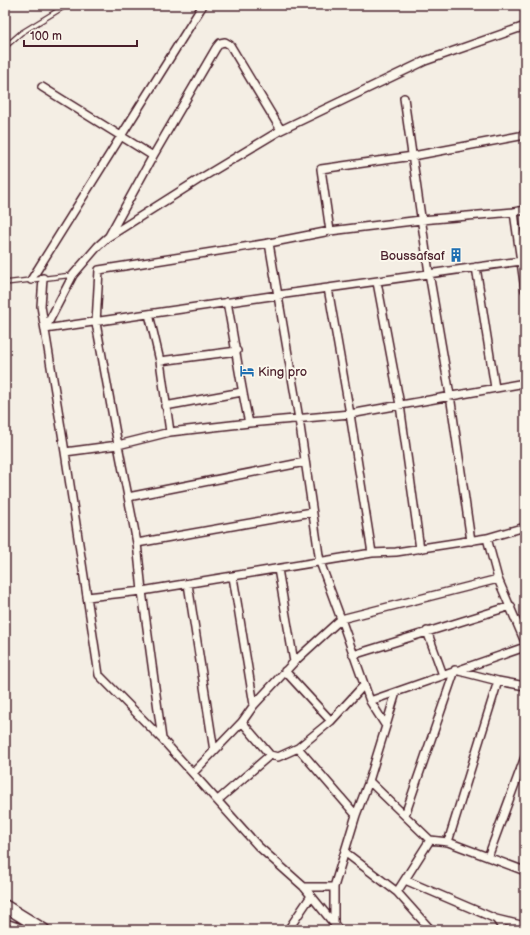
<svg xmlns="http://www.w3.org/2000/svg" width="530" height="935" viewBox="0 0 530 935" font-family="'Balsamiq Sans',sans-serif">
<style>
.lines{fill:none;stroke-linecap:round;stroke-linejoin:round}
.lane-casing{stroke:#4a1f2b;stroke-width:6}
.street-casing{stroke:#4a1f2b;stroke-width:10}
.primary-casing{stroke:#4a1f2b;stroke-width:14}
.lane{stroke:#fbf7ec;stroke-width:3.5}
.street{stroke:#fbf7ec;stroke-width:7}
.primary{stroke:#fbf7ec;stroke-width:11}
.labels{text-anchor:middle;stroke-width:4;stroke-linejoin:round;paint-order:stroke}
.poi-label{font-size:13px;fill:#4a1f2b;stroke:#fbf7ec;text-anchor:end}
</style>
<rect width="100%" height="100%" fill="#f4eee4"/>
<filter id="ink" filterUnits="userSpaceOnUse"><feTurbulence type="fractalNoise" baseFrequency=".025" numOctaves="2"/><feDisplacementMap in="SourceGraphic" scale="8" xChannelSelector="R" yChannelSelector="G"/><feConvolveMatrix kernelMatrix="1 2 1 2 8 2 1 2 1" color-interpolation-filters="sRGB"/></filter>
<g filter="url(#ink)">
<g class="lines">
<defs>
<path id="lane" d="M5 47 21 33 67 5
M5 283 73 275"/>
<path id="street" d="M42 87 153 156
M404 98 429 273 450 395 471 541
M514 212 525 210
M330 231 321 169 413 156 525 135
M109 236 153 156 216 48 220 43 225 42 230 45 281 130
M269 243 99 270 96 323 118 445 137 543 142 591 162 739 258 846 304 887 339 930
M476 267 495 388
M43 278 41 306 65 452 99 675 162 739
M31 280 203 5
M377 282 400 405 420 549
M328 288 350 414 372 553
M227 302C235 343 240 383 249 423
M149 314 160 361 170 432
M45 329 73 275 98 246 108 237 198 180 281 130 425 61 525 26
M45 329 278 295 521 261
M160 361 237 351
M165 406 242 392
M65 452 118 445 170 432 249 423 350 414 525 383
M128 497 305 462
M487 538 498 579 525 642
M137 543 312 512
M278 569 294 662
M233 577 254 705
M498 579 341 619 370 701 525 647
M188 584 214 751
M87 597 142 591 372 553 396 552 487 538 525 527
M427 631 443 675
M353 655 511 606
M285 671 331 721
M370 701 386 726 396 692
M242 722 270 755
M298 748 356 815
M193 773 242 722 254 705 294 662 341 619 320 562 299 419 269 243 330 231 421 220 514 212 525 290
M369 781 430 840 448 842 525 871
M218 800 270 755 278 757 298 748 331 721 364 685
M405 815 455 670 498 681 525 686
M448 842 498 681
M346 853 397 892 430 840
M488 857 525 757
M405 880 496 919 525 926
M304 887H334V922
M334 887 356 815 369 781 386 726
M397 892 431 930
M496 919 504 930
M288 930 311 896"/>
<path id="primary" d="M5 906 44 930
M5 925 20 930"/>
</defs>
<use href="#lane" class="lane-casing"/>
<use href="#street" class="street-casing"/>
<use href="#primary" class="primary-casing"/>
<use href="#lane" class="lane"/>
<use href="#street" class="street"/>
<use href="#primary" class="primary"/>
</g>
</g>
<defs>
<symbol id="building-bare" viewBox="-9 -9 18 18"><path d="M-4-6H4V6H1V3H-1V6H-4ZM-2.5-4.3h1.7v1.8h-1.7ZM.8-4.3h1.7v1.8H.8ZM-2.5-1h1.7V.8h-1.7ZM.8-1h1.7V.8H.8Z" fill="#1f6fb2" stroke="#fbf7ec" stroke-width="2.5" paint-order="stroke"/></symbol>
<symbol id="hotel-bare" viewBox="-9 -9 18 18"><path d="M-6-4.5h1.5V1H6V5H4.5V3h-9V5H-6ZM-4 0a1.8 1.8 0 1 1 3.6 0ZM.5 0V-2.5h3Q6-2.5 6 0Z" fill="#1f6fb2" stroke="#fbf7ec" stroke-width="2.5" paint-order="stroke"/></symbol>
</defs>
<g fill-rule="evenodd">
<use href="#building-bare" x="446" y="245" width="20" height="20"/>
<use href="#hotel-bare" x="237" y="361" width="20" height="20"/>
</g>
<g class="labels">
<g class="poi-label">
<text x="445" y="260">Boussafsaf</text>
<text x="258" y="376" text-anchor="start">King pro</text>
</g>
</g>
<rect width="530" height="935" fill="none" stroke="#fbf7ec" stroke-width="20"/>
<rect x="10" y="10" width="510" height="915" fill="none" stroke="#4a1f2b" stroke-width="1.5" filter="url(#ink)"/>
<path d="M24 40v6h113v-6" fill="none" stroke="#4a1f2b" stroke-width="2"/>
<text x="30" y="40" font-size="12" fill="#4a1f2b" stroke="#fbf7ec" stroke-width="3" paint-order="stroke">100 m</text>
</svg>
